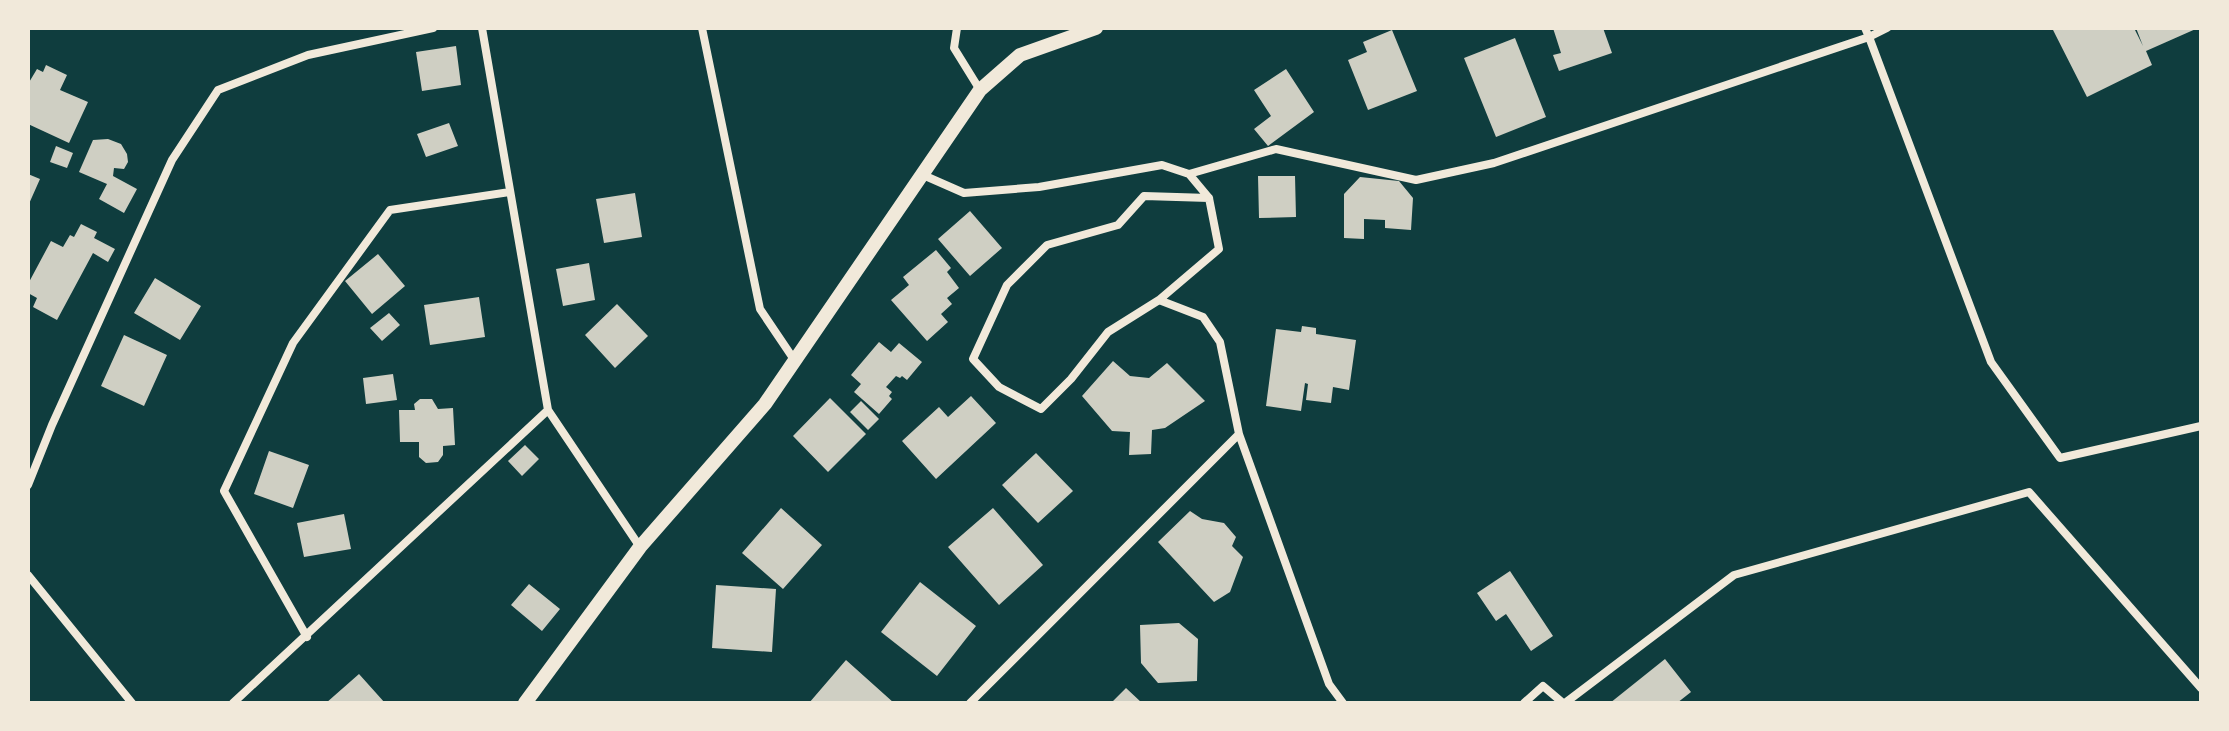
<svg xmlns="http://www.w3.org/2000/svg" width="2229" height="731" viewBox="0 0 2229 731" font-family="Overpass,sans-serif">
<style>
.building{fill:#cfcfc3}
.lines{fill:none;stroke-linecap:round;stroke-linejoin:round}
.minor{stroke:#f1e9da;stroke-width:8}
.tertiary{stroke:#f1e9da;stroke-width:14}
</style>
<rect width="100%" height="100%" fill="#0f3d3e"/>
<path class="building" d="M1553 28H1603L1612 53 1559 71 1553 55 1561 53Z
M2052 28H2134L2143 46 2136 28H2198L2146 51 2152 65 2087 97Z
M1392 30 1417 91 1368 110 1348 60 1367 52 1363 42Z
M1515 38 1546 117 1496 137 1464 58Z
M456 46 461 85 422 91 416 52Z
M46 65 67 75 60 90 88 102 69 143 28 124V84L37 69 43 72Z
M1286 69 1314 112 1268 146 1254 129 1271 116 1254 90Z
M449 123 458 146 426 157 417 134Z
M108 139 121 144 127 154 128 162 124 169 114 168 113 176 137 189 124 213 99 199 107 184 79 172 93 140Z
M56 146 73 153 67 168 50 162Z
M28 174 40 179 28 206Z
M1258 176H1295L1296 217 1259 218Z
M1360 177 1399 181 1413 198 1411 230 1385 228V220L1364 219V239L1344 238V194Z
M635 193 642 237 604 243 596 199Z
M970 211 1002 248 970 276 938 239Z
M81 224 97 232 94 238 115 249 108 262 93 253 57 320 33 307 37 298 28 293V284L51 241 63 247 70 235 74 237Z
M936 250 951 268 947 272 959 288 947 298 952 304 941 314 948 322 927 341 891 300 909 285 903 277Z
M378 254 405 286 372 314 345 281Z
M589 263 595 300 563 306 556 269Z
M155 278 201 306 180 340 134 313Z
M479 297 485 337 430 345 424 305Z
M617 304 648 336 615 368 585 335Z
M389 313 400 325 382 341 370 328Z
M1302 326 1316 328V334L1356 340 1349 390 1333 387 1331 403 1306 400 1308 384 1305 383 1301 411 1266 406 1276 329 1301 332Z
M124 335 167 355 144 406 101 386Z
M879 342 891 352 899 343 922 362 907 380 902 376 900 378 896 376 886 387 892 392 889 396 892 399 879 414 854 392 861 384 851 375Z
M1113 361 1130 376 1149 378 1167 363 1205 401 1165 428 1152 430 1151 454 1129 455 1130 432 1112 431 1082 396Z
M393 374 397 400 366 404 363 378Z
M971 396 996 423 936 479 902 441 939 407 948 417Z
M830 398 866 434 828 472 793 436Z
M420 399H432L438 409 453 408 455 445 443 446V455L438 462 426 463 419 457V442H400L399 410H415L414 404Z
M861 401 879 419 868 430 850 412Z
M525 445 539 459 522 476 508 461Z
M269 451 309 465 293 508 254 494Z
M1036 453 1073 491 1038 523 1002 485Z
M781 508 822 545 783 589 742 553Z
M993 508 1043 565 999 605 948 547Z
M1190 511 1202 519 1224 523 1236 537 1232 546 1243 557 1230 592 1214 602 1158 542Z
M344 514 351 549 304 557 297 523Z
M1510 571 1553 636 1531 651 1506 614 1496 621 1477 593Z
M920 582 976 626 937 676 881 632Z
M529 584 560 609 542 631 511 605Z
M716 585 776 589 772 652 712 648Z
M1179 623 1198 639 1197 681 1158 683 1141 663 1140 625Z
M1665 659 1691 692 1677 703H1610Z
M846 660 894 703H809Z
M359 674 385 703H326Z
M1126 688 1142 703H1111Z"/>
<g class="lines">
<path class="minor" d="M482 28 548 410 640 547
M702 28 760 309 795 361
M957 28 954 48 980 90
M1887 28 1869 37 1991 362 2060 458 2201 426
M1189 174 1276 149 1416 180 1494 163 1869 37 1865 28
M923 175 964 193 1039 187 1162 165 1189 174 1209 198
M1239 434 1329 684 1343 703
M28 485 52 425 172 160 218 90 308 55 433 28
M28 575 132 703
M307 637 224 491 293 343 390 210 510 192
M233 703 548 410
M970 703 1239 434 1220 342 1203 317 1159 300 1108 332 1071 379 1041 409 999 387 973 359 1007 285 1047 245 1118 225 1144 196 1209 198 1219 249 1159 300
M1524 703 1543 686 1563 703
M1565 703 1734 575 2029 492 2201 688"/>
<path class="tertiary" d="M525 703 640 547 765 404 980 90 1020 55 1096 28"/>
</g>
<rect width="2229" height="731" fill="none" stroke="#f1e9da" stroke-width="60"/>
</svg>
